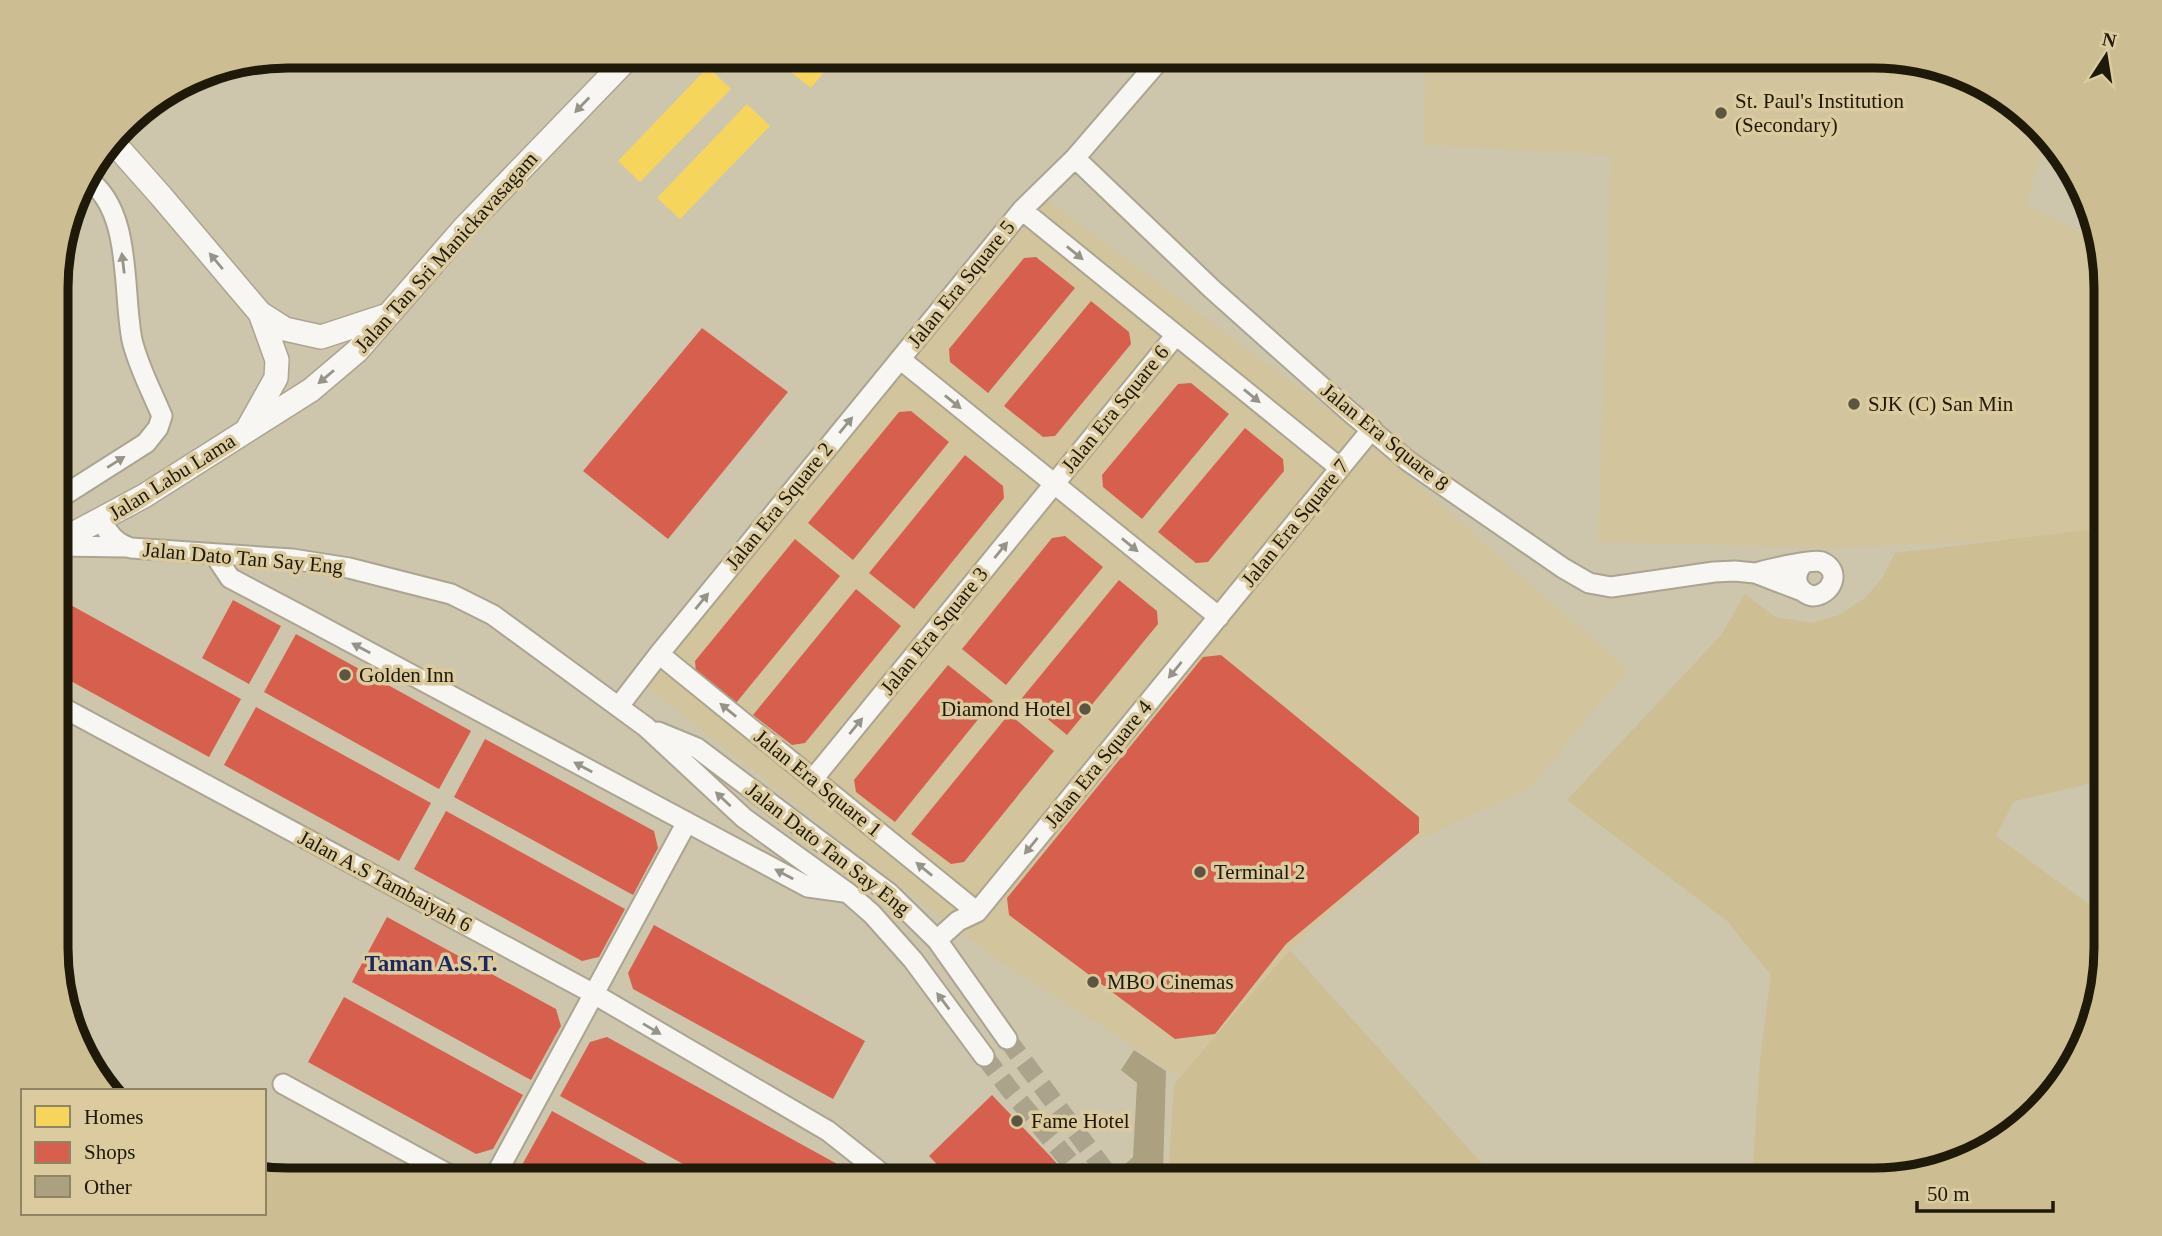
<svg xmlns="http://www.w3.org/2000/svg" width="2162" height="1236" viewBox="0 0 2162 1236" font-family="Georgia,serif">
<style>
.built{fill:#d2c49d}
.green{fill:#cdbe93}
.homes{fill:#f6d55c}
.shops{fill:#d6604d}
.building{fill:#aba07f}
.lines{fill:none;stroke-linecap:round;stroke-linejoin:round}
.minor-tunnel{stroke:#aba38c;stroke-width:19;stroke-dasharray:19 10;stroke-linecap:butt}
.minor-casing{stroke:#aba491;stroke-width:23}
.major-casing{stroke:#aba491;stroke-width:26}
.minor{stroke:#f8f6f3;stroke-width:19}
.major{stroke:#f8f6f3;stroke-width:23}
.oneway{fill:#969389}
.poi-dot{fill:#5c5542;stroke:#dbcb9f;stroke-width:2.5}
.labels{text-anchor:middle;stroke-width:7;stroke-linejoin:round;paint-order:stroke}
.poi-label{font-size:21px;fill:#1e1908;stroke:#dbcb9f;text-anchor:start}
.street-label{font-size:21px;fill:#1e1908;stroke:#dbcb9f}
.neighbourhood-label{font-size:23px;font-weight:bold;fill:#1b275e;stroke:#dbcb9f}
.rim{fill:none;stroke:#1e1908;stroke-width:9}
</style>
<rect width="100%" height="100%" fill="#cec5ad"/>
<path class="built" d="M1426 56H1874L1990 87 2045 139 2027 205 2095 241 2105 273V536L1829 548 1598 542 1611 155 1423 145Z
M1038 193 1366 438 1628 670 1530 787 1403 847 1290 950 1180 1077 991 955 907 892 631 674Z"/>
<path class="green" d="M2105 528 2106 780 2014 801 1996 836 2106 917V963L2075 1064 2002 1141 1889 1180H1752L1760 1060 1771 975 1727 921 1567 800 1721 635 1745 594 1775 617 1812 623 1839 615 1865 598 1883 577 1895 553Z
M1290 950 1495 1178V1180H1168L1174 1084Z"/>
<path class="homes" d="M797 56H837L811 88 787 69Z
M708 67 731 89 640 182 618 161Z
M747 104 770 126 680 219 657 198Z"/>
<path class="shops" d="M1036 257 1075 288 988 393 950 362 949 349 1024 258Z
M1091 301 1129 332 1131 344 1055 436 1043 437 1004 406Z
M702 328 788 392 668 539 583 471Z
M1191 383 1229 414 1142 519 1103 487 1102 475 1178 384Z
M911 411 949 442 853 560 808 523 899 412Z
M1245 428 1283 459 1284 471 1208 562 1196 563 1158 532Z
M965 455 1003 486 1004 498 914 609 869 573Z
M1065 536 1103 567 1006 685 962 649 1052 538Z
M795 539 840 576 736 703 696 673 695 661Z
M1119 580 1157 611 1158 624 1067 735 1022 698Z
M856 589 901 626 805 743 792 745 753 715Z
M58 598 241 699 209 757 58 674Z
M233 600 281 626 249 684 202 658Z
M296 634 471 731 439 789 264 692Z
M1221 655 1419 817V833L1286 944 1215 1034 1175 1039 1009 915 1007 898 1203 657Z
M948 665 993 701 895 822 856 792 854 780Z
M256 707 431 803 399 861 224 765Z
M1009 714 1054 751 964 862 951 864 911 834Z
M485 739 654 831 658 848 633 895 454 797Z
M446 811 625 909 599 957 582 961 414 869Z
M387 917 556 1009 561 1026 531 1080 352 982Z
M654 925 865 1041 833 1099 633 989 628 973Z
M344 997 523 1095 493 1149 476 1154 308 1062Z
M607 1037 839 1165 830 1180H712L560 1096 590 1042Z
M992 1095 1052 1158 1071 1180H952L929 1156Z
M552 1111 572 1122 677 1180H526L522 1165Z"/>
<path class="building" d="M1134 1050 1166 1071 1163 1173 1156 1180H1108L1133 1157 1137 1083 1121 1070Z"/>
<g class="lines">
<path class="minor-tunnel" d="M1007 1039 1112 1180
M984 1056 1010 1090 1085 1180"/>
<defs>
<path id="minor" d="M1075 158 1212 289 1350 412 1408 461 1563 568 1589 583 1611 587 1714 572 1735 571 1755 573 1802 591
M1022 210 1340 468
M900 359 1219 617
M58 499 146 443 158 428 162 416C152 392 138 366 132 340 122 289 133 210 86 178
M101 521C110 535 115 543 131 548L292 559 349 568 451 594 493 615 646 727 744 818 848 893 872 914 913 960 984 1056
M58 546 126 547
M214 554 230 578 298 614 808 887 844 892
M1756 573C1766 570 1816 558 1822 562 1843 571 1831 596 1812 596 1796 591 1792 576 1803 564
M659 654 977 912
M58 705 594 994 828 1131 890 1180
M619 706 659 654 1022 210 1075 158 1163 56
M658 732 697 748 889 893 937 940 1007 1039
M813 779 1176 335
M937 940 958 921 977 912 1372 429
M283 1084 459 1180
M493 1180 687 822"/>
<path id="major" d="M111 145 122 152 161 196 260 313 285 329 321 337 385 316
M248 428 276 378 277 360 260 313
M58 542 144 496 311 390 357 351 464 228 630 56"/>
</defs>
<use href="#minor" class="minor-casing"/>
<use href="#major" class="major-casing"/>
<use href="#minor" class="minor"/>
<use href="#major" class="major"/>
</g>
<defs><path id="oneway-solid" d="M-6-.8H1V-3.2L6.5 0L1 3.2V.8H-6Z" transform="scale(1.75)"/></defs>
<g class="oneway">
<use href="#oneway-solid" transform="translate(582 105) rotate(134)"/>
<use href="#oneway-solid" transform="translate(1075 253) rotate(39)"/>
<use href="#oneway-solid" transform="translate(216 261) rotate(-130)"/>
<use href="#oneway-solid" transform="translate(123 263) rotate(-97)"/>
<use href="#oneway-solid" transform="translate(326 377) rotate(140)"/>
<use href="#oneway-solid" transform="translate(1252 396) rotate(39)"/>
<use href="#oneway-solid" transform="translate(953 402) rotate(39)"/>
<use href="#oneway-solid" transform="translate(846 425) rotate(-51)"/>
<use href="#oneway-solid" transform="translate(116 462) rotate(-32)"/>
<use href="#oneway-solid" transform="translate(1130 545) rotate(39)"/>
<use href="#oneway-solid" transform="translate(1001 550) rotate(-51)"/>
<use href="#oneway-solid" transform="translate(702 601) rotate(-51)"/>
<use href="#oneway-solid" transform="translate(361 648) rotate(-152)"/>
<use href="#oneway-solid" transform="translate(1175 670) rotate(129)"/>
<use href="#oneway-solid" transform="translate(728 710) rotate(-141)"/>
<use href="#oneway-solid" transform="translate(856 726) rotate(-51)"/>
<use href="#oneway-solid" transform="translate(583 767) rotate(-152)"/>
<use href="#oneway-solid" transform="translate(723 799) rotate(-137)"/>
<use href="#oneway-solid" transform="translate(1031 846) rotate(129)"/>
<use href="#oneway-solid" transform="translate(924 869) rotate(-141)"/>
<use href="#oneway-solid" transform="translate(784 874) rotate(-152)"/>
<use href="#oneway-solid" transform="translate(943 1001) rotate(-127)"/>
<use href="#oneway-solid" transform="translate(652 1029) rotate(31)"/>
</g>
<g class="poi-dot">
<circle cx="1721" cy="113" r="7"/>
<circle cx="1854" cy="404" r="7"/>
<circle cx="345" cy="675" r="7"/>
<circle cx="1085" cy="709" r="7"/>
<circle cx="1200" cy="872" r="7"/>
<circle cx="1093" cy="982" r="7"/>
<circle cx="1017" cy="1121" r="7"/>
</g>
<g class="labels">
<g class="poi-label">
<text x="1735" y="108">St. Paul's Institution<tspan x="1735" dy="24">(Secondary)</tspan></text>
<text x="1868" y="411">SJK (C) San Min</text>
<text x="359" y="682">Golden Inn</text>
<text x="1071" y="716" text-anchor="end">Diamond Hotel</text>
<text x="1214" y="879">Terminal 2</text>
<text x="1107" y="989">MBO Cinemas</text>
<text x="1031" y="1128">Fame Hotel</text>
</g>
<g class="street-label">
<text transform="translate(446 252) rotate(-48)" y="7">Jalan Tan Sri Manickavasagam</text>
<text transform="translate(961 284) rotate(-51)" y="7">Jalan Era Square 5</text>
<text transform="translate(1115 409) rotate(-51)" y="7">Jalan Era Square 6</text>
<text transform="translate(1385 437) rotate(39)" y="7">Jalan Era Square 8</text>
<text transform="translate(172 477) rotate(-32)" y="7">Jalan Labu Lama</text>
<text transform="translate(779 506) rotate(-51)" y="7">Jalan Era Square 2</text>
<text transform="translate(1295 523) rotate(-51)" y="7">Jalan Era Square 7</text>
<text transform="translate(243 558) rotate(5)" y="7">Jalan Dato Tan Say Eng</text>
<text transform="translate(934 631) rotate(-51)" y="7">Jalan Era Square 3</text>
<text transform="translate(1098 764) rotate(-51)" y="7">Jalan Era Square 4</text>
<text transform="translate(818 783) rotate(39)" y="7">Jalan Era Square 1</text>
<text transform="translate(828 849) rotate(38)" y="7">Jalan Dato Tan Say Eng</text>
<text transform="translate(385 881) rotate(28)" y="7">Jalan A.S Tambaiyah 6</text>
</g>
<g class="neighbourhood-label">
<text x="431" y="971">Taman A.S.T.</text>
</g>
</g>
<path d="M0 0H2162V1236H0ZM288 68H1874A220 220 0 0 1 2094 288V948A220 220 0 0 1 1874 1168H288A220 220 0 0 1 68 948V288A220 220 0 0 1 288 68Z" fill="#ccbd93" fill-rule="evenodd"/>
<path class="rim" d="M288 68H1874A220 220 0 0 1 2094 288V948A220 220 0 0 1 1874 1168H288A220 220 0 0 1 68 948V288A220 220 0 0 1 288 68Z"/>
<rect x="21" y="1089" width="245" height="126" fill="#dbcb9f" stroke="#8f8463" stroke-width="2"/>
<rect x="35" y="1106" width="35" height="21" fill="#f6d55c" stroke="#8f8463" stroke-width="2"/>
<text x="84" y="1124" font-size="21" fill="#1e1908">Homes</text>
<rect x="35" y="1142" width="35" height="21" fill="#d6604d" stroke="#8f8463" stroke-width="2"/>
<text x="84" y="1159" font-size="21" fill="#1e1908">Shops</text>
<rect x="35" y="1176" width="35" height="21" fill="#aba07f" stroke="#8f8463" stroke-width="2"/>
<text x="84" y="1194" font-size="21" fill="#1e1908">Other</text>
<g transform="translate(2106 56) rotate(12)" stroke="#dbcb9f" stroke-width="5" paint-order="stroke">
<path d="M0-5L12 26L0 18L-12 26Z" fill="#1e1908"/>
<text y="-10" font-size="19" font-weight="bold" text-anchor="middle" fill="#1e1908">N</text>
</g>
<path d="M1917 1201v10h136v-10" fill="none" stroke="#1e1908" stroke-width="3.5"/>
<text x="1927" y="1201" font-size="21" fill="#1e1908" stroke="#dbcb9f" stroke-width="5" paint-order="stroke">50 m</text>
</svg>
